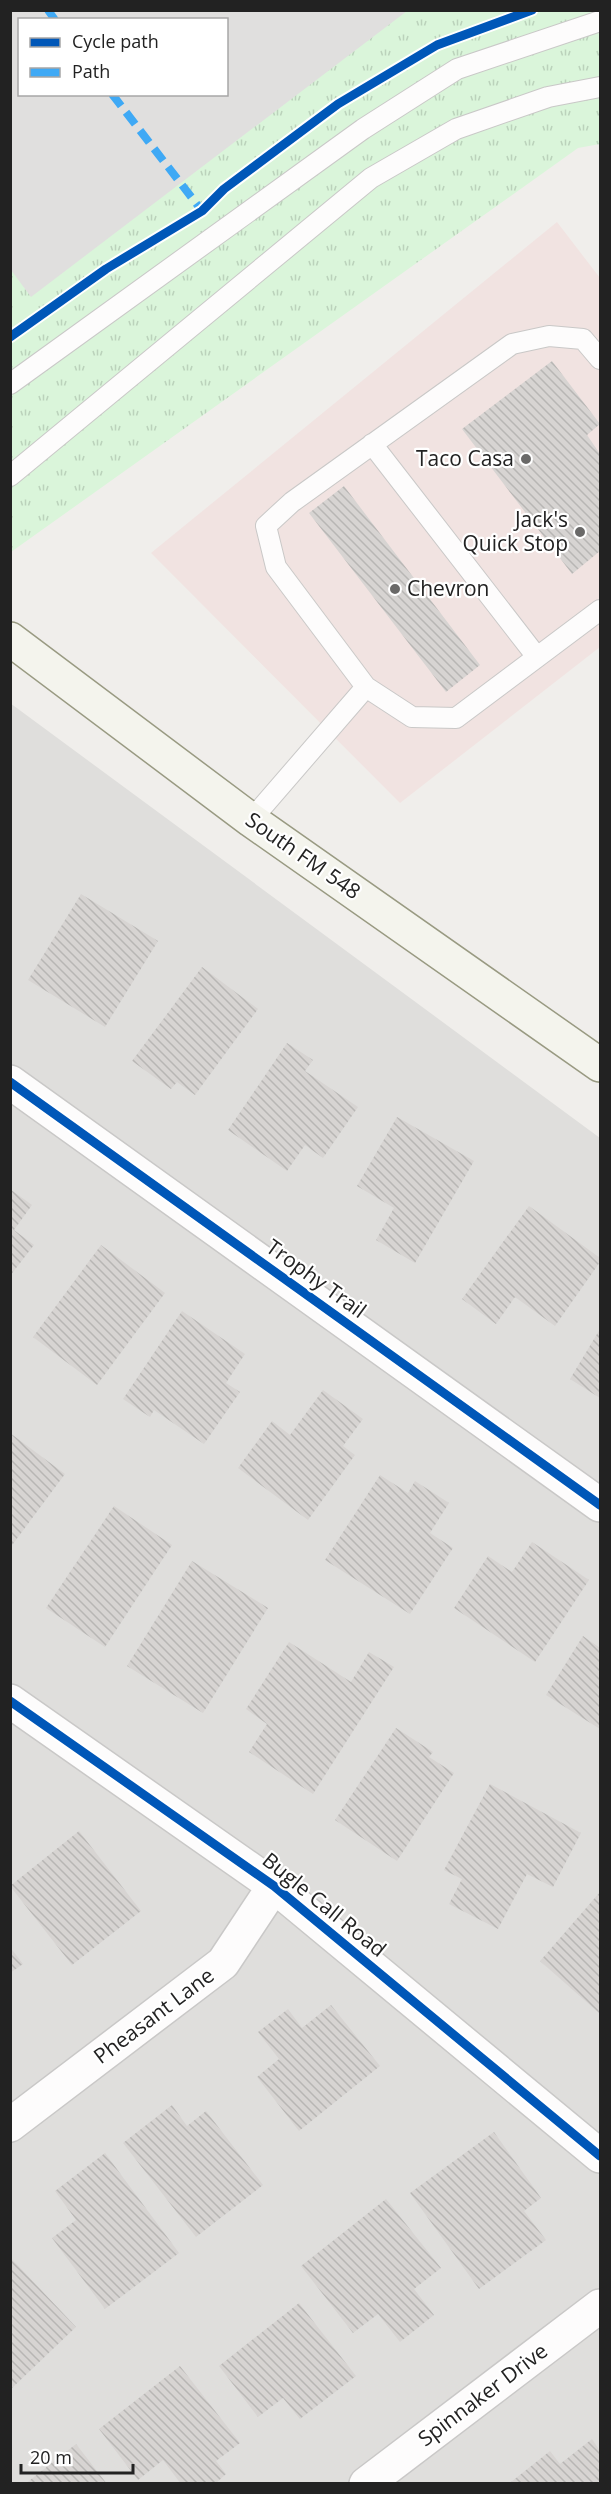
<svg xmlns="http://www.w3.org/2000/svg" width="611" height="2494" viewBox="0 0 611 2494" font-family="'Open Sans',sans-serif">
<style>
.residential{fill:#dfdedc}
.commercial{fill:#f1e3e1}
.park{fill:url(#park-tufts);fill-rule:evenodd}
.parking{fill:#e0dfde;fill-rule:evenodd}
.building{fill:url(#building-back-hatch)}
.lines{fill:none;stroke-linecap:round;stroke-linejoin:round}
.service-casing{stroke:#c9c8c7;stroke-width:22}
.minor-casing{stroke:#c9c8c7;stroke-width:36}
.secondary-casing{stroke:#999a82;stroke-width:36}
.service{stroke:#fdfcfc;stroke-width:20}
.minor{stroke:#fdfcfc;stroke-width:33}
.secondary{stroke:#f4f4ed;stroke-width:33}
.quiet{stroke:#3fa9f5;stroke-width:8;stroke-dasharray:15 8;stroke-linecap:butt}
.cycleway-casing{stroke:#fff;stroke-width:13}
.cycleway{stroke:#0057b8;stroke-width:9}
.poi-dot{fill:#6a6968;stroke:#fff;stroke-width:2}
.labels{text-anchor:middle;stroke-width:4.5;stroke-linejoin:round;paint-order:stroke}
.poi-label{font-size:21px;fill:#222;stroke:#fff;text-anchor:end}
.street-label{font-size:21px;fill:#222;stroke:#fff}
</style>
<defs>
<pattern id="park-tufts" width="24" height="20" patternUnits="userSpaceOnUse" patternTransform="scale(1.5)"><rect width="24" height="20" fill="#daf5da"/><path d="M3 7l-1-3M5 7V3M7 7l1-3M15 17l-1-3M17 17v-4M19 17l1-3" fill="none" stroke="#bbd2bb"/></pattern>
<pattern id="building-back-hatch" width="6" height="6" patternUnits="userSpaceOnUse" patternTransform="scale(1.5)"><rect width="6" height="6" fill="#d7d4d2"/><path d="M-1 5l2 2M0 0l6 6M5-1l2 2" fill="none" stroke="#b8b6b4"/></pattern>
</defs>
<rect width="100%" height="100%" fill="#f0eeeb"/>
<path class="residential" d="M10 703 600 1138V2483H11Z"/>
<path class="commercial" d="M557 222 600 278V647L400 803 151 553Z"/>
<path class="park" d="M11 11H600V144L578 148 11 552ZM20 20H226V94H20Z"/>
<path class="parking" d="M11 10H407V11L31 297 11 270ZM20 20H226V94H20Z"/>
<path class="building" d="M552 361 600 424 587 435 600 454V551L572 574 462 429Z
M344 486 480 665 446 692 309 513Z
M81 894 158 941 105 1027 28 980Z
M202 967 258 1009 195 1095 177 1082 171 1089 132 1061Z
M287 1043 313 1060 305 1071 358 1107 323 1158 305 1145 287 1171 228 1130Z
M397 1117 474 1161 415 1263 376 1240 394 1208 357 1186Z
M10 1189 32 1205 14 1230 34 1245 10 1276Z
M529 1206 600 1258V1262L555 1326 515 1297 496 1324 462 1299Z
M101 1245 165 1293 97 1385 33 1337Z
M182 1311 245 1354 226 1383 240 1392 204 1444 154 1410 150 1417 123 1399Z
M600 1329V1398L570 1379Z
M323 1390 363 1419 343 1446 355 1455 308 1520 238 1468 272 1421 290 1435Z
M10 1433 65 1474 10 1548Z
M380 1475 408 1493 415 1481 449 1503 430 1533 453 1548 410 1614 325 1560Z
M114 1506 172 1545 105 1647 46 1608Z
M532 1542 589 1580 535 1662 454 1608 488 1556 512 1572Z
M192 1561 268 1608 203 1713 127 1666Z
M583 1636 600 1648V1729L546 1695Z
M289 1642 351 1682 369 1652 394 1667 313 1794 249 1752 267 1724 246 1709Z
M396 1728 433 1752 429 1757 454 1773 397 1861 335 1820Z
M490 1784 581 1833 553 1887 527 1874 498 1929 449 1904 462 1879 444 1870Z
M79 1831 141 1911 72 1965 10 1886Z
M600 1892V2010L599 2013 540 1961Z
M10 1947 23 1964 10 1973Z
M331 2005 380 2066 299 2131 257 2077 279 2059 258 2032 288 2009 302 2028Z
M172 2105 187 2126 206 2111 263 2185 196 2237 123 2143Z
M494 2132 541 2198 524 2211 546 2240 479 2289 410 2193Z
M105 2153 179 2253 105 2309 52 2238 76 2220 55 2191Z
M386 2199 441 2268 414 2289 434 2315 400 2342 378 2314 353 2333 301 2266Z
M10 2257 76 2327 10 2390Z
M299 2303 356 2376 300 2419 283 2398 258 2417 219 2366Z
M180 2366 240 2443 216 2461 226 2474 215 2484H181L163 2460 138 2480 99 2429Z
M592 2439 600 2451V2484L511 2482 550 2451 560 2464Z
M76 2444 107 2484H25Z"/>
<g class="lines">
<defs>
<path id="service" d="M600 359 583 339 549 336 512 344 292 502 266 526 276 567 366 687 412 717 456 718 600 610
M10 384 363 129 457 69 600 21
M372 444 537 657
M10 476 371 178 456 129 548 97 600 87
M251 820 366 687"/>
<path id="minor" d="M10 1082 600 1505
M10 1701 274 1886 600 2156
M10 2125 223 1963 274 1886
M366 2484 600 2306"/>
<path id="secondary" d="M10 639 251 820 600 1065"/>
</defs>
<use href="#service" class="service-casing"/>
<use href="#minor" class="minor-casing"/>
<use href="#secondary" class="secondary-casing"/>
<use href="#service" class="service"/>
<use href="#minor" class="minor"/>
<use href="#secondary" class="secondary"/>
<path class="quiet" d="M48 10 55 20
M112 94 202 211"/>
<defs>
<path id="cycleway" d="M10 337 106 269 202 211 224 189 338 104 437 45 532 10
M10 1082 600 1505
M10 1701 274 1886 600 2156"/>
</defs>
<use href="#cycleway" class="cycleway-casing"/>
<use href="#cycleway" class="cycleway"/>
</g>
<g class="poi-dot">
<circle cx="526" cy="459" r="6"/>
<circle cx="580" cy="532" r="6"/>
<circle cx="395" cy="589" r="6"/>
</g>
<g class="labels">
<g class="poi-label">
<text x="514" y="466">Taco Casa</text>
<text x="568" y="527">Jack's<tspan x="568" dy="24">Quick Stop</tspan></text>
<text x="407" y="596" text-anchor="start">Chevron</text>
</g>
<g class="street-label">
<text transform="translate(303 856) rotate(35)" y="7">South FM 548</text>
<text transform="translate(316 1279) rotate(36)" y="7">Trophy Trail</text>
<text transform="translate(324 1905) rotate(39)" y="7">Bugle Call Road</text>
<text transform="translate(154 2016) rotate(-37)" y="7">Pheasant Lane</text>
<text transform="translate(483 2395) rotate(-37)" y="7">Spinnaker Drive</text>
</g>
</g>
<rect width="611" height="2494" fill="none" stroke="#222222" stroke-width="24"/>
<rect x="18" y="18" width="210" height="78" fill="#ffffff" stroke="#a7a7a7" stroke-width="1.5"/>
<rect x="30" y="38" width="30" height="9" fill="#0057b8" stroke="#a7a7a7" stroke-width="1.5"/>
<text x="72" y="48" font-size="18" fill="#222222">Cycle path</text>
<rect x="30" y="68" width="30" height="9" fill="#3fa9f5" stroke="#a7a7a7" stroke-width="1.5"/>
<text x="72" y="78" font-size="18" fill="#222222">Path</text>
<path d="M21 2464v9h112v-9" fill="none" stroke="#222222" stroke-width="3"/>
<text x="30" y="2464" font-size="18" fill="#222222" stroke="#ffffff" stroke-width="4.5" paint-order="stroke">20 m</text>
</svg>
